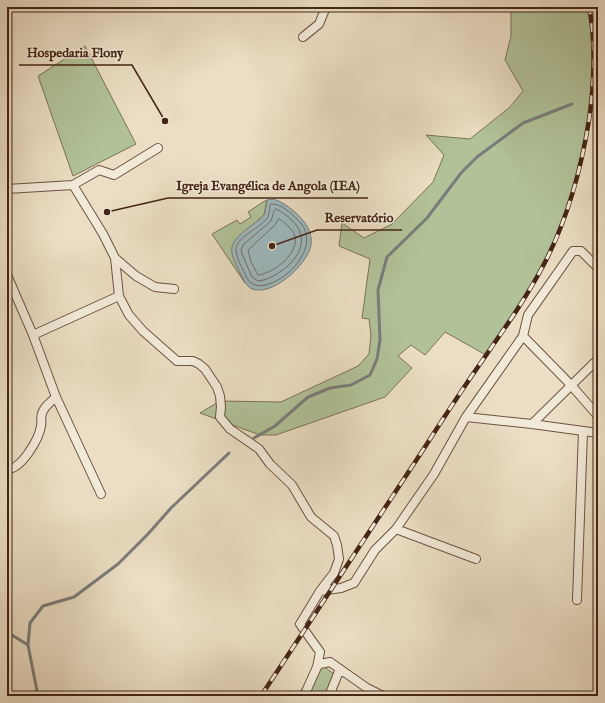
<svg xmlns="http://www.w3.org/2000/svg" width="605" height="703" viewBox="0 0 605 703" font-family="'IM FELL English',serif">
<style>
.green{fill:#b1c299;stroke:#7b7357}
.water{fill:#9db9bf;stroke:#7a7d7b}
.lines{fill:none;stroke-linecap:round;stroke-linejoin:round}
.shore{stroke:#716e6a;stroke-width:1}
.stream{stroke:#7a7d7b;stroke-width:3}
.minor-casing{stroke:#6e5241;stroke-width:10}
.minor{stroke:#f2ead9;stroke-width:8}
.rail-casing{stroke:#452415;stroke-width:4.5}
.rail{stroke:#f2ead9;stroke-width:3;stroke-dasharray:9;stroke-linecap:butt}
.leader{fill:none;stroke:#452415;stroke-width:1.5}
.callout-dot{fill:#452415;stroke:#f2ead9;stroke-width:1.5}
.callout-label{font-size:13px;text-anchor:middle;font-weight:bold;fill:#452415;stroke:#f2ead9;stroke-width:3;stroke-linejoin:round;paint-order:stroke}
</style>
<rect width="100%" height="100%" fill="#ebdec4"/>
<filter id="stains"><feTurbulence type="fractalNoise" baseFrequency=".005" numOctaves="4"/><feColorMatrix values="0 0 0 0 .2 0 0 0 0 .09 0 0 0 0 .02 0 0 0 .5 -.17"/></filter>
<radialGradient id="worn" r=".72"><stop offset=".6" stop-color="#630" stop-opacity="0"/><stop offset="1" stop-color="#630" stop-opacity=".3"/></radialGradient>
<path class="green" d="M511 7H589C591 19 592 31 592 43 596 110 582 176 555 238 551 247 548 257 543 266 526 297 506 326 486 355L445 332 425 355 411 345 398 356 412 368 385 397 276 435H260L200 413 220 401 281 402 358 366 369 354 371 335 369 319 362 318 370 259 339 246 342 223 364 238 392 224 433 182 444 155 426 135 470 139 510 107 523 91 505 60 511 36Z
M85 46 136 144 73 176 38 76Z
M267 200 264 215 237 239 242 276 245 283 212 234 237 220 240 224 251 217 248 212 263 202Z
M320 664 337 676 323 696H302L299 693Z"/>
<path class="water" d="M273 199C283 202 289 207 296 213 305 221 313 232 311 245 308 264 271 299 250 288 245 284 243 278 240 273 237 266 230 255 232 247 235 236 249 228 257 221 259 220 263 217 264 215 266 212 266 205 267 200Z"/>
<g class="lines">
<path class="shore" d="M272 204C282 204 290 213 297 219 329 248 273 295 253 284 247 281 246 275 243 270 240 264 236 256 236 249 237 236 261 228 268 217 269 214 270 209 270 205Z
M276 209C303 223 311 244 288 266 279 273 269 280 258 281L252 277 242 254 241 249 244 244 271 221 274 211Z
M279 219C283 221 286 224 289 227 309 245 277 273 258 275L251 262 248 250 274 226Z"/>
<path class="stream" d="M254 438 275 426 308 397 330 388 351 385 370 375 377 359 380 340 378 290 387 257 427 218 461 173 477 157 523 123 572 104
M7 632 28 645
M38 696 28 645 30 623 43 606 74 597 118 564 148 534 171 508 229 453"/>
<defs>
<path id="minor" d="M303 37 319 24 326 7
M73 185 103 234 115 258 119 296 129 315 143 331 177 361H193L199 364 205 369 217 387 220 396 221 407 220 417 230 429 259 449 270 464 292 485 311 517 334 536 337 545 339 559 334 573 320 591
M7 189 73 185 99 170 114 175 158 148
M115 258 136 276 155 287 174 289
M7 275 33 335 56 397 101 494
M33 335 119 296
M523 336 571 385 598 416
M466 417 532 424 598 433
M532 424 598 359
M7 469C21 470 39 439 41 426 42 421 40 416 43 411 46 405 51 402 56 397
M396 529 476 559
M577 600 583 431
M317 667 320 664 330 662 367 688 383 696
M304 696 317 667 320 652 300 624 320 591 341 588 354 583 375 550 396 529 434 474 466 417 523 336 528 315 573 251H581L598 268
M329 696 340 669"/>
</defs>
<use href="#minor" class="minor-casing"/>
<use href="#minor" class="minor"/>
<defs>
<path id="rail" d="M261 696C315 614 369 532 423 450 439 425 456 399 473 374 497 339 523 304 543 266 567 221 581 170 589 120 594 86 596 41 589 7"/>
</defs>
<use href="#rail" class="rail-casing"/>
<use href="#rail" class="rail"/>
</g>
<path class="leader" d="M165 121L132 65H19M107 212L168 198H368M272 246L317 230H402"/>
<g class="callout-dot">
<circle cx="165" cy="121" r="4"/>
<circle cx="107" cy="212" r="4"/>
<circle cx="272" cy="246" r="4"/>
</g>
<g class="callout-label">
<text x="75" y="57">Hospedaria Flony</text>
<text x="268" y="190">Igreja Evangélica de Angola (IEA)</text>
<text x="359" y="222">Reservatório</text>
</g>
<rect width="605" height="703" fill="none" stroke="#ebdec4" stroke-width="24"/>
<rect x="8" y="8" width="589" height="687" fill="none" stroke="#452415" stroke-width="2"/>
<rect x="12" y="12" width="581" height="679" fill="none" stroke="#452415"/>
<rect width="100%" height="100%" filter="url(#stains)"/>
<rect width="100%" height="100%" fill="url(#worn)"/>
</svg>
